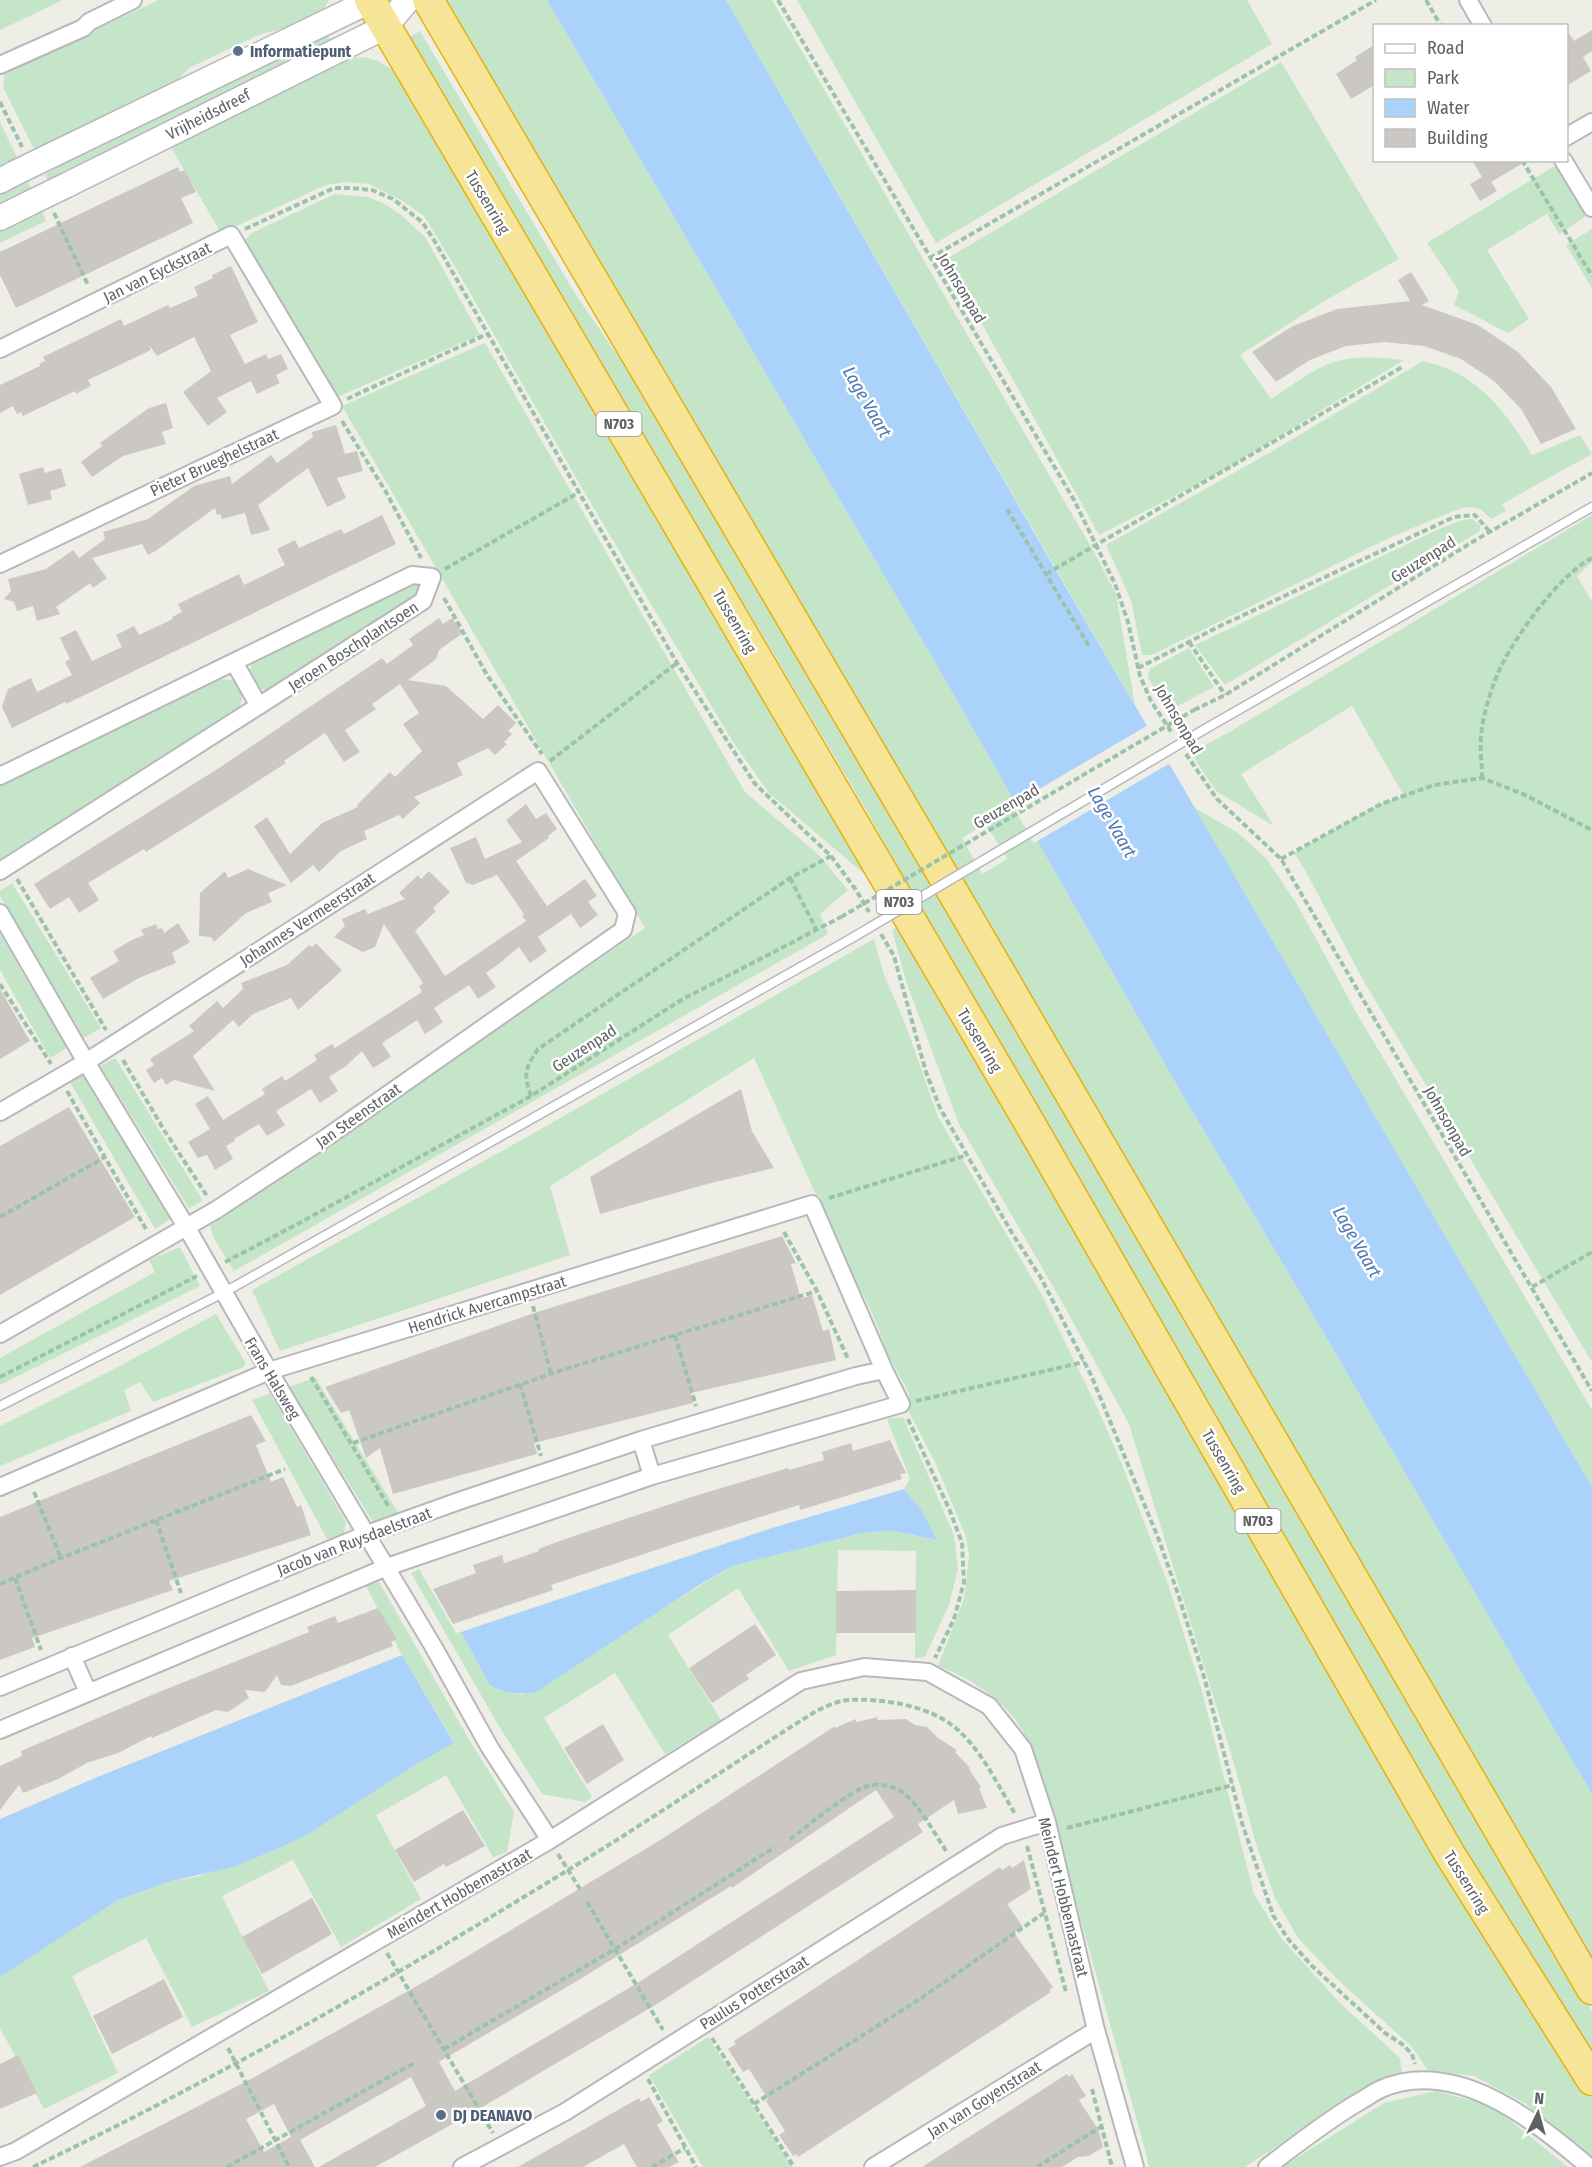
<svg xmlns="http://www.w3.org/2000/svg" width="1592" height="2167" viewBox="0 0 1592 2167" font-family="'Fira Sans Condensed',sans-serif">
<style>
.green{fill:#c4e5c7;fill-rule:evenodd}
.water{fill:#abd2fa}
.pier{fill:#efeee6}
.building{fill:#cbc8c4;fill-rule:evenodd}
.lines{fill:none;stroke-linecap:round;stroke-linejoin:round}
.lane-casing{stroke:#b6b8bc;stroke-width:11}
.street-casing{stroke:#b6b8bc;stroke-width:20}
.secondary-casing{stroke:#b5b8bd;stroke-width:27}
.highway-casing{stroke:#e7b20e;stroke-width:33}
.path{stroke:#9cc3aa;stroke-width:4;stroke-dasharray:6 3;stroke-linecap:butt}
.lane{stroke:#fff;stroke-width:8}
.street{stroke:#fff;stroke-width:16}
.secondary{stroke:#fff;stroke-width:24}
.highway{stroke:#f6e596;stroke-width:30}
.lane-bridge-casing{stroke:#b6b8bc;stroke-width:11;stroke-linecap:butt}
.secondary-bridge-casing{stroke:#b5b8bd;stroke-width:27;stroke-linecap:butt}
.path-bridge{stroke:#9cc3aa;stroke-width:4;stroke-dasharray:6 3;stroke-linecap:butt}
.lane-bridge{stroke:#fff;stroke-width:8}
.secondary-bridge{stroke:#fff;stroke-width:24}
.service-dot{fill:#5c6f8a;stroke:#fff;stroke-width:2}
.labels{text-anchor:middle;stroke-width:5;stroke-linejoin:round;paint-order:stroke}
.shield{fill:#fff;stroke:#8e9094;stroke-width:1.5}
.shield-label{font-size:15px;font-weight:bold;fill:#5e6166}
.service-label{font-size:16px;font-weight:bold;fill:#4e5e75;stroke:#fff;text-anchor:start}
.street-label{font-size:16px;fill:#5e6166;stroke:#fff}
.water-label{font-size:18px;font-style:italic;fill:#4c78b4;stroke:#fff}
</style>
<rect width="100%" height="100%" fill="#efeee6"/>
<path class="green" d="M0 0H63L0 30Z
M159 0H329L322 13 310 22 261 34 189 68 164 94 36 153 3 87 5 72Z
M445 0H547L936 664 1182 1094 1308 1306 1592 1794V1964L965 883ZM986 824 1007 859 982 874 962 838Z
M726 0H772L1094 552 1116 594 1135 705Z
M797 0H1247L1272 44 936 243Z
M420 31 574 292 674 437 1410 1707 1592 2011V2069L1500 1916 1385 1711 1177 1350 970 996 873 822 774 654 404 40Z
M326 32 332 43 49 183 45 174 57 168 61 162Z
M364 57C382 61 392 68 403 81L869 878 769 793 733 742 586 495 457 270 424 216 401 200 369 184 345 182 326 185 221 233 171 147 319 74 354 58Z
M1281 62 1399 259 1326 300 1240 355 1271 399C1292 386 1314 367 1338 361 1359 355 1383 358 1404 360L1217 474 1099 535 946 259Z
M0 122 19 162 0 173Z
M1558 164 1588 215 1559 234 1547 214 1487 250 1529 319 1508 333 1454 305 1459 291 1427 243Z
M28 182 33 192 0 212V190L13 184 16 187Z
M335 194 368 197 385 204 400 214 425 237 480 335 335 398 243 243 250 234Z
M42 211 46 221 0 243V225Z
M1592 229V288L1566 245Z
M485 343 745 792 819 855 848 890 820 914 828 934 234 1271 213 1237 210 1226 645 928 342 406Z
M1423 361C1433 364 1445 367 1455 372 1489 389 1513 423 1532 455L1580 435 1592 454 1502 504 1506 511 1491 519 1482 510 1476 508 1465 507 1449 513 1391 537 1152 655H1142L1131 600 1106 545 1269 453Z
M1592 515V562L1577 576 1592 602V1362L1363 980 1305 870 1294 853 1381 803 1404 796 1352 706 1241 774 1274 826 1216 791 1191 753 1226 734Z
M1472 519 1480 525V531L1225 685 1195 645 1439 529 1463 520Z
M418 581 421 589 415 598 273 691 261 689 250 673 252 658Z
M1189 648 1214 687 1166 712 1148 677 1150 669Z
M219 679 233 680 243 695 239 710 0 859V786Z
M1195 808 1238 833 1266 858 1298 906 1356 1012 1592 1410V1487Z
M12 883 101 1028 84 1038 0 896V891Z
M897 926 1548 2032 1592 2099V2160L1526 2104 1474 2076 1428 2070 1411 2046 1338 1980 1298 1938 1275 1898 1257 1847 1233 1760 1129 1424 1062 1302 959 1124 906 981 892 930Z
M0 934 67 1048 50 1058 0 970Z
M874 939 884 975 905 1023 938 1117 1043 1297 1096 1405 1121 1462 1168 1584 1201 1688 1254 1894 1281 1938 1339 2002 1400 2058 1402 2073 1369 2086 1245 2167H1149L1144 2146 1035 1756C1029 1744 1023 1730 1015 1719 996 1695 966 1676 938 1666L964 1599 969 1556 966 1537 935 1462 908 1410 909 1393 888 1355 876 1322 864 1297 831 1237 820 1196 816 1195 754 1058 550 1186 570 1255 280 1351 252 1290 518 1142Z
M115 1058 203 1201 189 1208 100 1066Z
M85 1074 171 1219 155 1229 70 1082Z
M180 1247 200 1286 0 1385V1358L155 1272 149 1260Z
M216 1314 245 1362 244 1367 153 1402 140 1382 124 1390 131 1411 0 1466V1426L114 1369Z
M315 1377 399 1514 373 1522 289 1387Z
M270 1393 346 1522 344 1534 327 1539 252 1400Z
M903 1417 954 1535 958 1569 949 1605 925 1657 915 1658 916 1551 838 1550 836 1655 789 1671 738 1588 668 1635 721 1720 665 1754 615 1673 544 1718 592 1797 585 1802 542 1794 497 1723 411 1573 419 1569 456 1633 461 1632 490 1685 498 1690 522 1695 732 1566 858 1534 889 1530 936 1540 922 1511 904 1489 910 1479 887 1419Z
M379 1582 470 1741 514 1812 507 1852 493 1857 446 1775 376 1815 421 1899 341 1947 293 1860 222 1896 269 1991 192 2027 146 1938 72 1976 118 2073 44 2109 0 2028V1975L118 1900 168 1882 200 1876 454 1742 402 1655 366 1586Z
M708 2037 792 2167H703L649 2075Z
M1436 2091 1492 2106 1568 2167H1282L1384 2103Z"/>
<path class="water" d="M547 0H726L1057 572 1592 1487V1794L1308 1306 1182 1094 936 664Z
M904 1489 922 1511 937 1540 889 1530 858 1534 732 1566 696 1587 536 1692C520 1695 504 1694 490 1685L461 1632 772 1528Z
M402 1655 454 1743 418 1763 308 1834 274 1850 236 1866 168 1882 118 1900 0 1977V1819L95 1778Z"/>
<path class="pier" d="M1150 724 1172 762 1034 843 1012 805Z"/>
<path class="building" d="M1566 29 1574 41 1592 30V51L1583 57 1591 71 1566 86Z
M1374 45V89L1373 86 1351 99 1336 74 1357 60 1355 57Z
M1472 160H1528L1491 182 1497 191 1480 201 1470 184 1482 177Z
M178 167 180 172 185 170 196 192 181 198 193 223 16 308 0 275V252Z
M231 266 258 322 230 335 245 364 266 354 268 359 281 354 288 369 276 375 280 383 257 394 251 381 217 398 227 412 208 426 183 392 211 371 194 337 157 356 149 345 151 350 88 380 91 386 76 394 75 391 23 416 21 412 17 414 13 406 0 413V385L40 366 39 364 45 361 43 357 121 319 124 326 168 305 170 308 198 296 194 287 213 278 212 275Z
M1411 272 1429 301 1422 305 1478 325 1518 352 1551 387 1576 429 1541 444 1521 409 1494 381 1461 359 1424 346 1385 342 1346 346 1310 360 1276 382 1252 352 1293 326 1337 309 1410 301 1398 280Z
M166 403 173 428 162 432 166 444 123 456 92 477 81 462 102 446 100 443 149 408Z
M336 425 345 454 357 451 363 471 337 478 346 498 327 507 308 468 258 505 270 530 251 535 245 513 222 519 220 514 217 515 215 508 157 550 148 555 142 544 92 558 107 578 93 588 90 583 56 607 60 614 37 621 33 606 17 611 14 602 4 599 11 591 8 579 46 569 73 550 79 558 105 539 103 532 148 519 194 486 230 476 232 484 271 455 277 463 313 437 312 432Z
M43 467 45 473 61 468 66 486 50 491 52 499 28 505 19 474Z
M382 515 396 544 66 704 65 702 12 728 2 707 8 689 31 678 37 692 72 675 65 662 70 659 60 638 76 630 92 661 122 647 116 635 134 626 139 635 173 619 172 617 182 612 178 604 239 574 244 585 285 565 277 549 295 540 299 548 341 529 344 534Z
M439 618 443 624 452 618 463 633 439 650 436 659 408 680 446 686 483 719 498 705 516 723 508 731 512 734 504 742 507 744 495 755 488 748 457 763 463 775 414 797 420 803 403 819 399 815 364 831 367 839 341 851 319 872 313 865 291 883 254 826 267 817 290 854 322 823 358 807 357 805 390 772 395 777 422 751 403 724 419 713 400 684 372 704 376 709 345 730 360 752 344 762 325 733 284 761 286 763 227 801 146 852 144 849 88 883 99 900 79 913 69 897 50 909 34 884 219 768 382 658 387 664 413 645 409 639Z
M526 804 536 819 546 813 557 829 548 836 549 838 516 861 547 906 585 879 597 896 588 902 598 915 580 928 571 914 538 937 547 951 530 963 519 947 500 963 486 973 496 987 478 999 469 985 434 1008 443 1022 425 1034 417 1020 382 1043 391 1057 373 1068 362 1051 346 1066 329 1077 338 1091 320 1103 311 1089 276 1111 285 1125 267 1136 259 1124 234 1139 235 1141 226 1146 233 1159 215 1170 207 1155 198 1158 188 1142 210 1129 195 1104 208 1096 223 1120 265 1094 262 1089 282 1076 285 1081 317 1060 314 1055 332 1044 335 1048 422 992 419 986 423 983 384 924 375 947 363 952 334 937 345 926 342 919 365 909 368 914 405 899 399 893 418 875 421 879 429 871 450 892 433 908 436 911 415 931 445 976 526 921 522 916 524 914 497 875 473 885 466 883 450 848 476 837 485 859 522 842 506 820Z
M248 869 287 885 268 893 272 902 246 913 214 942 211 937 199 936 200 893 225 871 228 878Z
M178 923 190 942 172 953 176 963 139 978 103 999 90 978 119 961 113 951 130 941 144 935 141 930 156 924 158 929 162 928 164 933Z
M316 943 342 970 337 975 298 1010 291 998 253 1014 239 1027 233 1020 193 1056 215 1091 174 1080 166 1085 162 1078 154 1083 146 1070 154 1065 150 1059 194 1031 189 1026 217 1001 223 1008 243 989 241 983 287 965 309 945 312 947Z
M0 989 30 1041 0 1059Z
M741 1089 752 1131 774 1168 711 1183 600 1214 590 1177Z
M69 1107 135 1217 0 1295V1146Z
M782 1236 796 1263 791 1264 801 1299 812 1295 823 1331 829 1329 836 1360 691 1393 693 1403 534 1443 537 1454 393 1494 380 1448 366 1458 349 1410 341 1413 325 1387 534 1313Z
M251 1415 266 1441 256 1445 271 1482 283 1477 297 1507 301 1505 311 1535 169 1581 173 1590 32 1638 35 1647 0 1660V1517Z
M890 1440 906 1473 900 1474 902 1479 800 1510 799 1505 683 1541 551 1585 553 1590 453 1624 433 1589 476 1573 473 1565 502 1555 504 1563 539 1551 538 1549 574 1536 698 1495 788 1468 789 1470 824 1460 822 1452 851 1443 853 1451Z
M916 1590V1633H836V1591Z
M378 1608 397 1639 391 1642 393 1646 291 1686 281 1685 277 1675 265 1692 245 1690 249 1698 228 1712 216 1710 152 1738 151 1736 118 1753 87 1763 58 1779 23 1793 19 1785 0 1810V1766L22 1756 21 1751 154 1694 309 1632 307 1627 335 1616 338 1623Z
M755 1624 776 1655 746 1675 749 1679 712 1703 689 1668Z
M878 1717 877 1720 906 1719 915 1725 927 1727 938 1738 957 1750 955 1752 970 1768 969 1769 981 1787 979 1788 987 1808 958 1814 954 1800 918 1824 923 1832 909 1841 657 2004 467 2116 375 2167H319L426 2106 411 2077 300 2140 315 2167H80L251 2079 431 1978 662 1839 835 1726V1728L856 1719V1722ZM876 1790 894 1817 639 1982 455 2091 439 2062 577 1981 731 1886 732 1888ZM274 2104 291 2137 264 2152 246 2119Z
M603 1724 624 1760 587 1784 564 1748Z
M463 1810 485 1846 446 1867 444 1864 414 1882 395 1850Z
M1024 1860 1031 1889 1007 1904 1023 1927 1014 1933 1053 1987 1049 1990 1051 1992 798 2157 797 2154 793 2156 779 2135 785 2131 766 2101 768 2099 749 2069 743 2072 728 2049 736 2044 734 2041 1000 1867 1002 1870 1010 1865 1012 1868Z
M312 1898 332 1934 262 1974 242 1937Z
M164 1979 183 2017 112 2054 93 2016Z
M18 2055 37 2093 0 2109V2064Z
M1067 2074 1069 2077 1072 2074 1086 2096 1079 2100 1098 2129 1103 2147 1089 2156 1078 2157 1062 2167H922Z
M649 2097 663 2121 657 2125 679 2162 669 2167H637L624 2144 583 2167H518L639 2098 641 2102Z"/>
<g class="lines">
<defs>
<path id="lane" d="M1205 729 1592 507
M0 1406 223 1293 852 938"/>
<path id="street" d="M1468 0 1483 26
M0 65 83 28 89 22 133 0
M1566 137 1592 122
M1563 160 1592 208
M0 349 231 235 333 406 0 564
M234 662 259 706
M0 776 412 575 432 577 423 601 0 871
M0 913 86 1062 187 1228 269 1371 433 1646 490 1748 550 1840
M0 1112 86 1062 538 771 627 913 623 930 327 1137 216 1210 0 1334
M641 1440 652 1476
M0 1487 269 1371 812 1204 884 1370
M72 1656 88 1692
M0 1687 367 1534 459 1501 641 1440 856 1376 884 1370 901 1404 652 1476 387 1567 0 1730
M0 2157 16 2151 550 1840 801 1681 864 1667 928 1672 989 1706 1023 1749 1047 1822 1096 2030 1135 2167
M462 2167 565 2112 1002 1836 1047 1822
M873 2167 1096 2030
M1267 2167C1296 2145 1325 2122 1357 2103 1365 2099 1372 2093 1381 2089 1455 2057 1535 2120 1589 2167"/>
<path id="secondary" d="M52 155 372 0
M0 181 15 173
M67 185 385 27 408 0
M0 218 30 203"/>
<path id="highway" d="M370 0 1029 1122 1449 1853 1592 2080
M428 0 961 906 1592 1989"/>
</defs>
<use href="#lane" class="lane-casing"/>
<use href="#street" class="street-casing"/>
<use href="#secondary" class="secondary-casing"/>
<use href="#highway" class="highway-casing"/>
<path class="path" d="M778 0 1074 500 1115 584 1128 622 1140 676 1151 701 1172 733
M1426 0 1441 26
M0 102 22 147
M1522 160 1592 276
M54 213 88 285
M245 229 334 188H349L372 190 393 199 422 222 434 240 677 663 755 784 831 856 856 890 869 912
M930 258 1376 0
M347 399 487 334
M342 421 386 492 421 558
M1007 509 1089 646
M445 569 578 493
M1046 574 1402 367
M444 598 487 675 542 754
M1189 642 1225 695
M1138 668 1222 625 1454 517 1475 515 1490 532
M1194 710 1225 695 1474 541 1592 473
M1186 754 1217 799 1281 859 1592 1391
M550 761 677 663
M1482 778C1482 762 1479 744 1482 728 1484 713 1489 697 1494 683 1506 647 1558 575 1592 558
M1281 859 1381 804 1434 785 1482 778 1523 794 1592 830
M790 878 817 931
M17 879 106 1030
M881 934 894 956 926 1072 940 1108 1012 1233 1041 1278 1091 1375 1159 1540 1179 1597 1205 1680 1242 1823 1273 1915 1288 1939 1312 1966 1385 2033 1402 2044 1412 2054 1415 2064
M0 984 51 1064
M123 1060 164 1130 207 1196
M67 1091 147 1231
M531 1096C523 1073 525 1069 538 1049L790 878 831 856
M829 1198 967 1155
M0 1217 105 1157
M784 1232 817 1291 848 1359
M225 1262 292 1227 531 1096 683 999 841 917
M1532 1287 1592 1252
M533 1306 551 1374
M675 1335 696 1406
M0 1377 197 1276
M311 1377 389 1507
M520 1384 541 1456
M916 1401 1084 1362
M908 1419 950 1511 962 1543 964 1582 954 1619 935 1658
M353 1443 556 1372 817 1291
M34 1492 61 1558
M156 1520 181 1593
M15 1578 41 1650
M0 1584 61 1558 285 1469
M1067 1828 1233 1785
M790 1839C807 1827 853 1787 872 1785 884 1784 897 1787 906 1795 923 1811 934 1833 947 1852
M1027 1846 1066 1992
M558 1854 580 1889
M587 1902 663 2030
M387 1953 493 2133
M712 2038 794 2167
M228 2048 289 2167
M444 2049 615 1949 775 1847
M648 2079 696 2167
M1092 2089 1112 2167
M754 2104 920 1999 1044 1913
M33 2167C217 2079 394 1977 568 1870 653 1819 734 1762 818 1710 828 1706 839 1700 849 1700 883 1698 932 1706 958 1730 983 1753 998 1785 1015 1814
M227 2167 416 2062
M652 2167 685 2148
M1037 2167 1102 2126"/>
<use href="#lane" class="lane"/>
<use href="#street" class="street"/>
<use href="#secondary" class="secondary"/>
<use href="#highway" class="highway"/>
<defs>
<path id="lane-bridge" d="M852 938 1205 729"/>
<path id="secondary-bridge" d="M15 173 52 155
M30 203 67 185"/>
</defs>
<use href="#lane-bridge" class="lane-bridge-casing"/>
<use href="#secondary-bridge" class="secondary-bridge-casing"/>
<path class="path-bridge" d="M841 917 1194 710"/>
<use href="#lane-bridge" class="lane-bridge"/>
<use href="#secondary-bridge" class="secondary-bridge"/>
</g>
<g class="service-dot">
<circle cx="238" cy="51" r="6"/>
<circle cx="441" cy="2115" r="6"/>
</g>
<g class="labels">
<g class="shield">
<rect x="596.5" y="412" width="45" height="24" rx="4.5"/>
<rect x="876.5" y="890" width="45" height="24" rx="4.5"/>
<rect x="1235.5" y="1509" width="45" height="24" rx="4.5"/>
</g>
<g class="shield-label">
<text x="619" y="429">N703</text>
<text x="899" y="907">N703</text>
<text x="1258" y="1526">N703</text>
</g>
<g class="service-label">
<text x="250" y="57">Informatiepunt</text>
<text x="453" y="2121">DJ DEANAVO</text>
</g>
<g class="street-label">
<text transform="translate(208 114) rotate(-27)" y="6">Vrijheidsdreef</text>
<text transform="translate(488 202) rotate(59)" y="6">Tussenring</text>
<text transform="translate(157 272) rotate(-26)" y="6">Jan van Eyckstraat</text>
<text transform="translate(962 288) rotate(59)" y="6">Johnsonpad</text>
<text transform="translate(214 462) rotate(-25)" y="6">Pieter Brueghelstraat</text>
<text transform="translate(1423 559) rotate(-32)" y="6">Geuzenpad</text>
<text transform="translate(735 621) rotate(60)" y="6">Tussenring</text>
<text transform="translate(353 646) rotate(-33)" y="6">Jeroen Boschplantsoen</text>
<text transform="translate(1179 719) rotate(59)" y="6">Johnsonpad</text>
<text transform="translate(1006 806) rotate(-30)" y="6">Geuzenpad</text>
<text transform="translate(307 919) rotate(-33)" y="6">Johannes Vermeerstraat</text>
<text transform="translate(980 1040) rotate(59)" y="6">Tussenring</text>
<text transform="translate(584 1048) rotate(-33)" y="6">Geuzenpad</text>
<text transform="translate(358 1115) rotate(-35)" y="6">Jan Steenstraat</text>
<text transform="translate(1448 1121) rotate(60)" y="6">Johnsonpad</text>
<text transform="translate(487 1304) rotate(-17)" y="6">Hendrick Avercampstraat</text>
<text transform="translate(273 1378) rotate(59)" y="6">Frans Halsweg</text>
<text transform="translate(1224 1461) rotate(60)" y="6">Tussenring</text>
<text transform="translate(354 1541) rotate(-21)" y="6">Jacob van Ruysdaelstraat</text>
<text transform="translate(1467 1882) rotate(58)" y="6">Tussenring</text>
<text transform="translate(459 1893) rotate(-30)" y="6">Meindert Hobbemastraat</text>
<text transform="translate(1064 1897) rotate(76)" y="6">Meindert Hobbemastraat</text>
<text transform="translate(754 1992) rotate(-32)" y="6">Paulus Potterstraat</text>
<text transform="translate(984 2099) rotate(-32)" y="6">Jan van Goyenstraat</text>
</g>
<g class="water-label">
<text transform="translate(867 402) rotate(60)" y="6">Lage Vaart</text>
<text transform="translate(1112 822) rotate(60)" y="6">Lage Vaart</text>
<text transform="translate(1357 1242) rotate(60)" y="6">Lage Vaart</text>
</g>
</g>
<rect x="1373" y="24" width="195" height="138" fill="#ffffff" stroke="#bfc0c2" stroke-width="1.5"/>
<rect x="1385" y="44" width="30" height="9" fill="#ffffff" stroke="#bfc0c2" stroke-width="1.5"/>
<text x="1427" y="54" font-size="18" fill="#5e6166">Road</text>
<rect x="1385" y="69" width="30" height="18" fill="#c4e5c7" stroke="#bfc0c2" stroke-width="1.5"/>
<text x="1427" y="84" font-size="18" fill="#5e6166">Park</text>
<rect x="1385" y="99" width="30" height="18" fill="#abd2fa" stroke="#bfc0c2" stroke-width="1.5"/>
<text x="1427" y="114" font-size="18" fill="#5e6166">Water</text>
<rect x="1385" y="129" width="30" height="18" fill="#cbc8c4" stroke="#bfc0c2" stroke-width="1.5"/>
<text x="1427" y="144" font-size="18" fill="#5e6166">Building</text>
<g transform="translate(1538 2113) rotate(5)" stroke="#ffffff" stroke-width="4.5" paint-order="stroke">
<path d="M0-4.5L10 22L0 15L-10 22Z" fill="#5e6166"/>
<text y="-9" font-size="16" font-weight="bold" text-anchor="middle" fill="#5e6166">N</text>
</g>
</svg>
